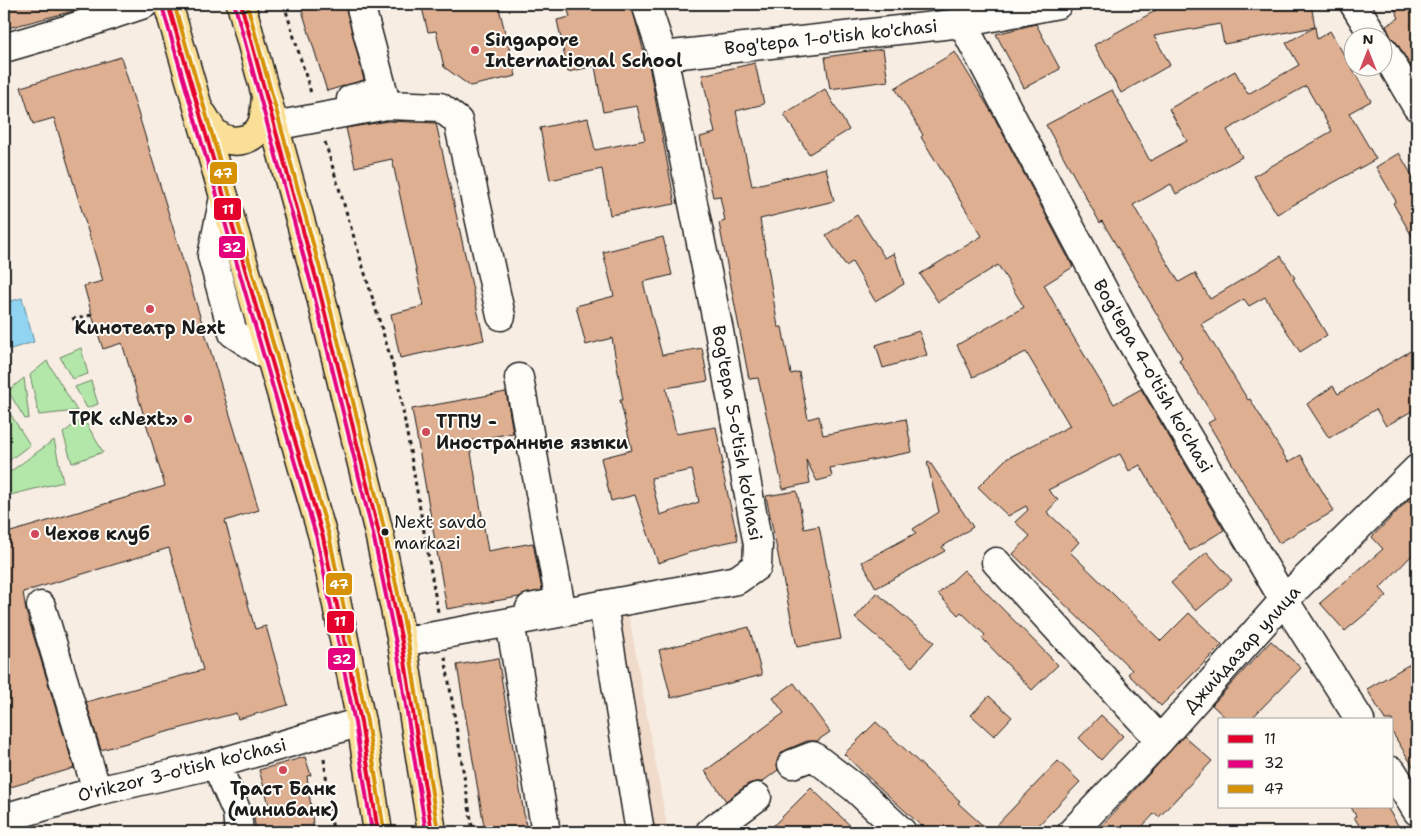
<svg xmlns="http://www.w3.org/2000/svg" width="1421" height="836" viewBox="0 0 1421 836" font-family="'Shantell Sans',sans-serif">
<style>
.built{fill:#f0daca}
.green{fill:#b3e7a9;stroke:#688262}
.water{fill:#90d4f1;stroke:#628a9c}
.building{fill:#dfaf91;stroke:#1c1c1c;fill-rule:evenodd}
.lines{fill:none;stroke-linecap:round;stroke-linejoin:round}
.minor-casing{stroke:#1c1c1c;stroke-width:31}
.major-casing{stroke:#1c1c1c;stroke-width:31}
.path{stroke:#1c1c1c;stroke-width:3;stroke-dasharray:4 4;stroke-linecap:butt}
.minor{stroke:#fdfcf7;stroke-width:28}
.major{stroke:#fadf96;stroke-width:28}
.bus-1-casing{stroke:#fdfcf7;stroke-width:8}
.bus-2-casing{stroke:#fdfcf7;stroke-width:8}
.bus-3-casing{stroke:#fdfcf7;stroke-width:8}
.bus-1{stroke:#e4002b;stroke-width:4}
.bus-2{stroke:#e5007d;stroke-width:4}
.bus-3{stroke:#d69104;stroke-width:4}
.poi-dot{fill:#d1495b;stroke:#fdfcf7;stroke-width:2}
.bus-dot{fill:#1c1c1c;stroke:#fdfcf7;stroke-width:2}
.labels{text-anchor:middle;stroke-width:4;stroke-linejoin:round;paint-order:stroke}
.bus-label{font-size:17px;fill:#1c1c1c;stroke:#fdfcf7;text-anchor:start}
.street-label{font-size:18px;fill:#1c1c1c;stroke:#fdfcf7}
.poi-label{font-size:18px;font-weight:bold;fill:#1c1c1c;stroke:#fdfcf7;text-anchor:start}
.line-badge{stroke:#fdfcf7;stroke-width:2}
.badge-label{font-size:14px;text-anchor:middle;font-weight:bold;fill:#fff}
</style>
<rect width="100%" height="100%" fill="#f7ede3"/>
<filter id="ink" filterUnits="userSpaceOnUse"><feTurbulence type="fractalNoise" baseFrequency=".02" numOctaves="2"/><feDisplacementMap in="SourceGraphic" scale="10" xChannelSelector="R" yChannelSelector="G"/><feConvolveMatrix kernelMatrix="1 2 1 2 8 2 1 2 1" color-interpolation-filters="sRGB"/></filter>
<g filter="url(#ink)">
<path class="built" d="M628 611 668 832H646L608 613Z"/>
<path class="green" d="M81 348 88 374 72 379 60 357Z
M47 361 77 411 39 415 30 375Z
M24 378 29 418 25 419 8 391Z
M91 381 98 404 87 408 75 387Z
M4 404 30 445 7 462Z
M83 418 103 452 72 463 63 433Z
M54 440 63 482 10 495 7 474Z"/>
<path class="water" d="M22 298 34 342 4 351V303Z"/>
<path class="building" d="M4 4H76L77 10 4 29Z
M300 4H345L364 80 327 91Z
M421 4H498L516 76 470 86 444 67 436 31 428 32Z
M566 4H631L645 56 648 60 675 204 610 215 602 169 550 180 540 128 588 118 595 150 645 140 637 106 603 112 595 66 568 72 557 20 570 17Z
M1174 4H1311L1317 39 1330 31 1371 101 1349 113 1376 159 1277 214 1254 176 1332 131 1306 86 1227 130 1242 157 1176 194 1171 184 1133 205 1179 282 1195 273 1210 299 1281 256 1295 278 1293 279 1327 335 1300 352 1265 297 1249 306 1244 299 1201 324 1248 400 1250 399 1288 462 1301 455 1334 511 1279 543 1208 423 1215 419 1179 360 1182 357 1102 221 1100 223 1046 125 1112 90 1150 161 1187 141 1169 109 1235 71 1248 94 1299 65 1286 43 1315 27 1224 44 1220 24 1154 36 1170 65 1121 93 1094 45 1155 11 1154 7Z
M1392 4H1417V77L1397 43 1391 37 1386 26 1399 18Z
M1036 24 1060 69 1024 88 996 34Z
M883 49 888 81 830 89 825 57Z
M955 52 992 113 1073 267 1044 285 1068 328 1114 404 1141 389 1224 530 1190 551 1140 465 1129 471 1120 454 1048 490 1058 500 1047 512 1079 542 1070 552 1161 641 1189 613 1222 645 1161 706 1128 674 1132 670 1013 554 1030 536 1015 522 1028 510 1026 506 1008 516 978 487 1006 459 1070 426 1026 352 973 377 957 345 1024 307 998 265 938 302 920 274 982 236 921 137 923 135 895 88Z
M121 57 259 510 225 521 255 629 266 626 288 705 238 719 236 713 101 750 86 702 203 670 169 548 23 592 26 611 74 768 4 789V534L165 486 122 343 103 349 92 315 84 286 103 281 54 118 33 124 21 87Z
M755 63 764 104 736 111 752 186 826 168 834 201 760 219 778 327H782L791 374 799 372 808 419 819 416 823 435 906 419 912 452 830 468 832 477 817 481 806 460 810 483 783 489 758 378 749 379 719 223 725 221 720 196 713 197 700 137 715 133 702 75Z
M825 89 849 130 809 154 784 114Z
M388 121 436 123 484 340 400 358 391 314 424 306 392 159 355 167 346 128Z
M1399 153 1417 184V245L1393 203 1396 201 1376 167Z
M857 215 885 258 894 253 904 284 875 301 852 262 846 266 826 235Z
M663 237 672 275 643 282 662 355 702 348 708 381 666 388 676 434 716 427 723 464H721L738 540 709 546 658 563 635 495 611 501 601 458 632 450 620 400H623L612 338 586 345 576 306 614 296 603 252ZM692 470 699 502 660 515 651 478Z
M919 331 927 355 883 368 876 345Z
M1417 347V408L1386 426 1376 409 1329 438 1307 404 1333 386 1338 394Z
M506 392 513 433 469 441 488 551 533 543 542 590 519 597 447 609 412 409Z
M929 461 973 527 942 547 945 551 876 588 862 562 916 533 913 529 939 512 927 462Z
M797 491 804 529 819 526 841 639 797 647 766 496Z
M1417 491V550L1380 588 1387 596 1345 631 1320 603 1383 549 1372 537Z
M1207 552 1232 580 1196 611 1171 583Z
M964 570 1058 665 1032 690 982 638 985 635 961 612 958 615 938 594Z
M877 593 934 642 912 667 855 618Z
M749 627 762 675 671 698 659 650Z
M1271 641 1301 668 1250 720H1228L1212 705Z
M498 658 527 832H485L457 665Z
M1417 660V773L1392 732V720H1385L1367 689Z
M794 683 830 732 817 741H807L786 750 780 755 777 761 778 770 762 782H755L748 784 726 801 705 771 784 713 773 698Z
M989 696 1012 717 994 736 971 715Z
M1101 715 1123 736 1101 760 1079 738Z
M876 722 960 801 958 803 990 832H928L867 776 844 754Z
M1184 736 1212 761 1159 817 1155 813 1137 832H1096Z
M305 757 311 775 307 776 314 832H256L253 810 270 808 259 770Z
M1058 761 1080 782 1077 785 1032 832H990Z
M811 788 857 832H767Z
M1351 807H1387L1402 832H1363L1354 817 1356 816Z"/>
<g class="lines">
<defs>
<path id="minor" d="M1354 4 1375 38
M962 23 1125 331 1284 600 1360 720
M4 48 66 30 144 4
M1384 51 1417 107
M663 56 962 23 1058 4
M351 99 383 91 360 4
M274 126 387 105 440 107 458 121 501 316
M224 197 212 256 233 333 271 358
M519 378 560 602 530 608
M996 562 1160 740
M603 605 640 832
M41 606 97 791
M510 622 546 832
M402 642 737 580 757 566 758 545 719 331 663 56 646 4
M216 764 237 812 239 832
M792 764 813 756 855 788 902 832
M1392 771 1417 811
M4 818 97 791 216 764 361 722
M710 832 757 797
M1072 832 1160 740 1284 600 1417 469"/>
<path id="major" d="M168 4 323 537 361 722 378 832
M241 4 319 289 379 533 402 642 432 832
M203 115C207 121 210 128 214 132 229 147 257 142 263 121 265 113 265 104 266 97"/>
</defs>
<use href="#minor" class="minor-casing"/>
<use href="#major" class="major-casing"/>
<path class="path" d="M284 4 311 93
M325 142 398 382 438 612
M72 319 92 315
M445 657 473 832
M324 759 333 832"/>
<use href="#minor" class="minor"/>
<use href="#major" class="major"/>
<defs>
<path id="bus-1" d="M168 4 323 537 361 722 378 832
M241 4 319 289 379 533 402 642 432 832"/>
<path id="bus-2" d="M162 6 317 539 355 723 372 832
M235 6 313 291 373 534 396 643 426 832"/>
<path id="bus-3" d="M174 4 329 535 367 721 384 831
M247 4 325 287 385 532 408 641 438 831"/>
</defs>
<use href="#bus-1" class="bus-1-casing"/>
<use href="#bus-2" class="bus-2-casing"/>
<use href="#bus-3" class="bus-3-casing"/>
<use href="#bus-1" class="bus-1"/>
<use href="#bus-2" class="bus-2"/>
<use href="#bus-3" class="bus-3"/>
</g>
</g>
<g class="poi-dot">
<circle cx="475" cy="50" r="5"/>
<circle cx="150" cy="309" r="5"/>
<circle cx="188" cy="419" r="5"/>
<circle cx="426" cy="432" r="5"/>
<circle cx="35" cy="534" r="5"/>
<circle cx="283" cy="770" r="5"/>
</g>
<circle class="bus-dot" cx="385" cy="532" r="4.5"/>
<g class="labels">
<g class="bus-label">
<text x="394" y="528">Next savdo<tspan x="394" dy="21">markazi</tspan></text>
</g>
<g class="street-label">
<text transform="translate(831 37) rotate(-6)" y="6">Bog'tepa 1-o'tish ko'chasi</text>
<text transform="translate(1153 376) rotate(60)" y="6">Bog'tepa 4-o'tish ko'chasi</text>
<text transform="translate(737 433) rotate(80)" y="6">Bog'tepa 5-o'tish ko'chasi</text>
<text transform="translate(1242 649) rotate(-48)" y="6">Джийдазар улица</text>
<text transform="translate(182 770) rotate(-14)" y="6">O'rikzor 3-o'tish ko'chasi</text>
</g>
<g class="poi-label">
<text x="485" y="46">Singapore<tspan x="485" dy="21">International School</tspan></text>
<text x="150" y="334" text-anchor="middle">Кинотеатр Next</text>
<text x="178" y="425" text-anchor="end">ТРК «Next»</text>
<text x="436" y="428">ТГПУ -<tspan x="436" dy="21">Иностранные языки</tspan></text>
<text x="45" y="540">Чехов клуб</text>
<text x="283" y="795" text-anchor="middle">Траст Банк<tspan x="283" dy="21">(минибанк)</tspan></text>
</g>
</g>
<g class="line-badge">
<rect x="209" y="161" width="29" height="24" rx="5" fill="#d69104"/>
<rect x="213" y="197" width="29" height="24" rx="5" fill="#e4002b"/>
<rect x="218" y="235" width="28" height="24" rx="5" fill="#e5007d"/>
<rect x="325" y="572" width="28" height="24" rx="5" fill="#d69104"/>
<rect x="326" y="610" width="29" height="24" rx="5" fill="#e4002b"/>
<rect x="327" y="647" width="29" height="24" rx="5" fill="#e5007d"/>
</g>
<g class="badge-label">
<text x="223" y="178">47</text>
<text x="228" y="214">11</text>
<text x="232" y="252">32</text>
<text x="339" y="589">47</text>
<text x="340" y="626">11</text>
<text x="342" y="664">32</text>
</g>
<rect width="1421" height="836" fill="none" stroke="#fdfcf7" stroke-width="20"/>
<rect x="10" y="10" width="1401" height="816" fill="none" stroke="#1c1c1c" stroke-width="2" filter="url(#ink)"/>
<rect x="1218" y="718" width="175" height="90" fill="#fdfcf7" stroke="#a3a29f"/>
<rect x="1228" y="735" width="25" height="8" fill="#e4002b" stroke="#a3a29f"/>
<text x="1264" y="744" font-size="15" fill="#1c1c1c">11</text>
<rect x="1228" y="760" width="25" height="8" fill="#e5007d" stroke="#a3a29f"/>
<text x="1264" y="768" font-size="15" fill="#1c1c1c">32</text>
<rect x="1228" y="785" width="25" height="8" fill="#d69104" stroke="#a3a29f"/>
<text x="1264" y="794" font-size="15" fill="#1c1c1c">47</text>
<g transform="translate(1368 52)"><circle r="24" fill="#fdfcf7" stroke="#a3a29f"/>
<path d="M0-4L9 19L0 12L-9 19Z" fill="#d1495b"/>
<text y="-8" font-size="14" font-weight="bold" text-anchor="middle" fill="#1c1c1c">N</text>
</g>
</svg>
